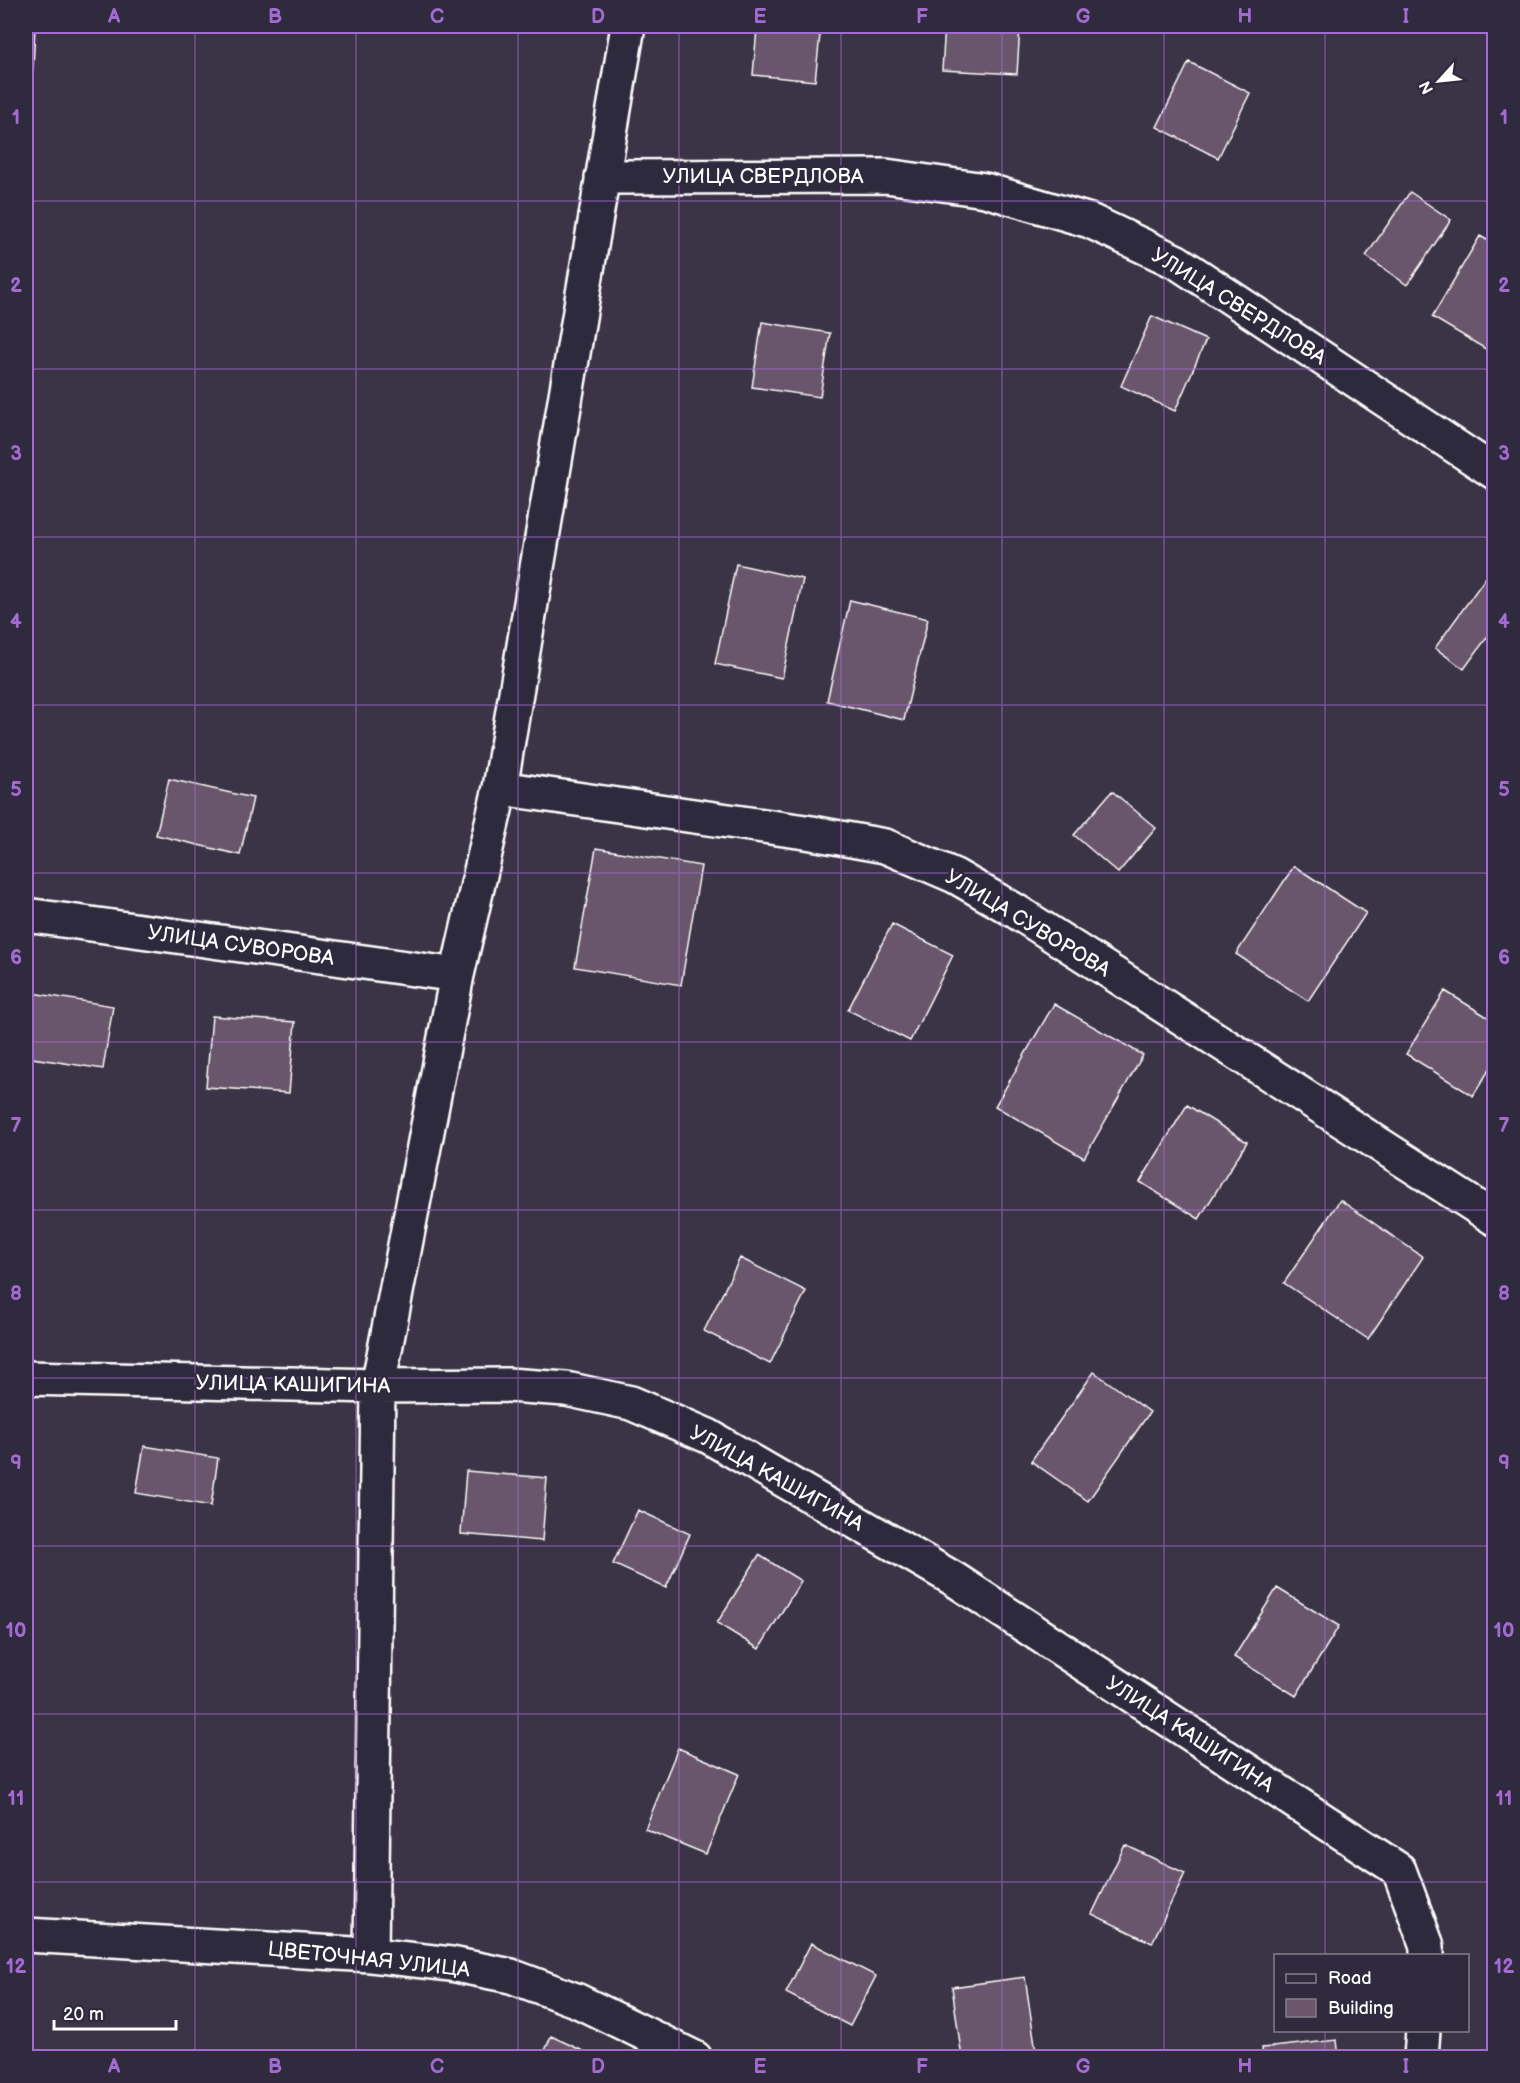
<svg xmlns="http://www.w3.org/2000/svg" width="1520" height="2083" viewBox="0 0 1520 2083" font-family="'Balsamiq Sans',sans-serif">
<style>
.building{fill:#6b566c;stroke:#fff;stroke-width:1.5}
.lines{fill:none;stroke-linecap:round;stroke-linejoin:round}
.minor-casing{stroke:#fff;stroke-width:38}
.minor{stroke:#2f2a3d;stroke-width:33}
.grid{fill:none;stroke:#a36bd2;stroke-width:1.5;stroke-opacity:0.55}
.labels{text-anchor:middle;stroke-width:5;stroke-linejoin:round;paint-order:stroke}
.street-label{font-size:21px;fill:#fff;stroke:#2f2a3d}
.neatline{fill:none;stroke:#a36bd2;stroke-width:2}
.grid-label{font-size:20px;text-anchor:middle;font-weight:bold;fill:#a36bd2}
</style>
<rect width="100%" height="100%" fill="#3b3346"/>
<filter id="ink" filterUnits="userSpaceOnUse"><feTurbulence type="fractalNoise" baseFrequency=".0167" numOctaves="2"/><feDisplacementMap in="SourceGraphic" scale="12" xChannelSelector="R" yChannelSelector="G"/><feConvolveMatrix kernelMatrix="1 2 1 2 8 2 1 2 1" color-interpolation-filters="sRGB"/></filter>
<g filter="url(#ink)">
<path class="building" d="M26 26H35L33 70H26Z
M945 26H1020L1017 74 942 70Z
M757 28 820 35 815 81 753 75Z
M1189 62 1250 93 1218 158 1157 127Z
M1410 192 1451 220 1407 285 1366 256Z
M1480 236 1494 244V354L1432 317Z
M1152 316 1206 340 1175 411 1121 386Z
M762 322 830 333 820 397 752 387Z
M736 564 803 579 782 678 715 664Z
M1494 566V636L1490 633 1464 669 1435 648Z
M850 600 928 619 904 720 827 701Z
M169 779 253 798 240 855 156 835Z
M1112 791 1156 828 1118 873 1074 835Z
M596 848 701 866 681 985 575 967Z
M1294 866 1366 913 1308 1001 1236 954Z
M892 924 953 955 910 1041 848 1010Z
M1445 991 1494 1021V1062L1473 1096 1406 1054Z
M26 992 113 1006 103 1069 26 1057Z
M1054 1004 1143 1055 1084 1158 995 1106Z
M212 1016 295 1022 289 1093 206 1087Z
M1187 1105 1247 1142 1199 1219 1140 1182Z
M1340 1200 1423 1257 1368 1339 1284 1283Z
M740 1258 806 1291 770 1364 704 1331Z
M1094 1372 1150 1412 1088 1501 1031 1461Z
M144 1446 218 1458 211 1506 136 1493Z
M466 1471 547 1478 542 1541 461 1534Z
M638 1510 690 1534 666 1588 613 1564Z
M759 1555 801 1581 759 1649 717 1623Z
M1277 1588 1339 1626 1296 1696 1234 1657Z
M678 1748 739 1774 706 1854 645 1829Z
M1125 1845 1185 1873 1152 1943 1092 1914Z
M811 1943 876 1976 850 2026 786 1993Z
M1025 1977 1037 2058H962L952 1987Z
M551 2036 598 2058H542Z
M1337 2040 1339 2058H1263L1262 2048Z"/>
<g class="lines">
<defs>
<path id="minor" d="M602 177 886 176 985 190 1090 221 1177 262 1494 472
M500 788 812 833 885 846 955 876 1014 910 1494 1218
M26 915 457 975
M26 1378 378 1386 508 1385 566 1389 631 1403 708 1436 954 1579 1399 1870 1427 1946V1956
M26 1935 371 1955 451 1964 511 1976 578 2001 695 2058
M371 1955 378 1386 457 975 500 788 628 26
M1421 2058 1423 2030"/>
</defs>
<use href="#minor" class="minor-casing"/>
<use href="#minor" class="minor"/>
</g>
</g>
<path class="grid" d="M195 26V2058M356 26V2058M518 26V2058M679 26V2058M841 26V2058M1002 26V2058M1164 26V2058M1325 26V1956M26 201H1494M26 369H1494M26 537H1494M26 705H1494M26 873H1494M26 1042H1494M26 1210H1494M26 1378H1494M26 1546H1494M26 1714H1494M26 1882H1494M1325 2030V2058"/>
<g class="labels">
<g class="street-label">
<text x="763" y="183">УЛИЦА СВЕРДЛОВА</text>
<text transform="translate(1239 306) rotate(32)" y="7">УЛИЦА СВЕРДЛОВА</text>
<text transform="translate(1028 923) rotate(31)" y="7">УЛИЦА СУВОРОВА</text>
<text transform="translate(241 945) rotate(8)" y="7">УЛИЦА СУВОРОВА</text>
<text transform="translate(293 1384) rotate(1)" y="7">УЛИЦА КАШИГИНА</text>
<text transform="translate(777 1478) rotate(29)" y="7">УЛИЦА КАШИГИНА</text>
<text transform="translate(1190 1734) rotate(33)" y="7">УЛИЦА КАШИГИНА</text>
<text transform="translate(369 1959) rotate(6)" y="7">ЦВЕТОЧНАЯ УЛИЦА</text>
</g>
</g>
<rect width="1520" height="2083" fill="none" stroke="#2f2a3d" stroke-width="66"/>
<rect x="1274" y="1954" width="195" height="78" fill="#2f2a3d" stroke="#827f8b" stroke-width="1.5"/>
<rect x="1286" y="1974" width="30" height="9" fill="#2f2a3d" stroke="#827f8b" stroke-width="1.5"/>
<text x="1328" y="1984" font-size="18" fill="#ffffff">Road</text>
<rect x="1286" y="1999" width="30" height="18" fill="#6b566c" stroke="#827f8b" stroke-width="1.5"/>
<text x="1328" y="2014" font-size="18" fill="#ffffff">Building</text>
<g transform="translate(1439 81) rotate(243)" stroke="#2f2a3d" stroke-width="4.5" paint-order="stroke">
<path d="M0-4.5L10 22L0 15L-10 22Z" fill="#ffffff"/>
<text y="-9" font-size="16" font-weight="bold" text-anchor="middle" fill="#ffffff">N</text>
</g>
<path d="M54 2020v9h122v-9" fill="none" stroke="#ffffff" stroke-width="3"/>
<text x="63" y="2020" font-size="18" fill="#ffffff" stroke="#2f2a3d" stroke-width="4.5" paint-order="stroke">20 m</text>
<rect x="33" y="33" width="1454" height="2017" class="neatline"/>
<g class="grid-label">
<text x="114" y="23">A</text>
<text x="275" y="23">B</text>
<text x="437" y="23">C</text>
<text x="598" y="23">D</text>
<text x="760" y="23">E</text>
<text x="922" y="23">F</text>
<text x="1083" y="23">G</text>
<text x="1245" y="23">H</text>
<text x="1406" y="23">I</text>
<text x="16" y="124">1</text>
<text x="1504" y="124">1</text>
<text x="16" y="292">2</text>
<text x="1504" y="292">2</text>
<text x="16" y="460">3</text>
<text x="1504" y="460">3</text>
<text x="16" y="628">4</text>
<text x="1504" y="628">4</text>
<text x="16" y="796">5</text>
<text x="1504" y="796">5</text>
<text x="16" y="964">6</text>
<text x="1504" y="964">6</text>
<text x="16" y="1132">7</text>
<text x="1504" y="1132">7</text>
<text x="16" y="1300">8</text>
<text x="1504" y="1300">8</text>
<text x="16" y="1469">9</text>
<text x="1504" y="1469">9</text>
<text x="16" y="1637">10</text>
<text x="1504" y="1637">10</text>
<text x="16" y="1805">11</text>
<text x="1504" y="1805">11</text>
<text x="16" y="1973">12</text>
<text x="1504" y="1973">12</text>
<text x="114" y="2073">A</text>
<text x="275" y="2073">B</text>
<text x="437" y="2073">C</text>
<text x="598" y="2073">D</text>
<text x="760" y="2073">E</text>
<text x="922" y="2073">F</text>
<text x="1083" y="2073">G</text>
<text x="1245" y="2073">H</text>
<text x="1406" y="2073">I</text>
</g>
</svg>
